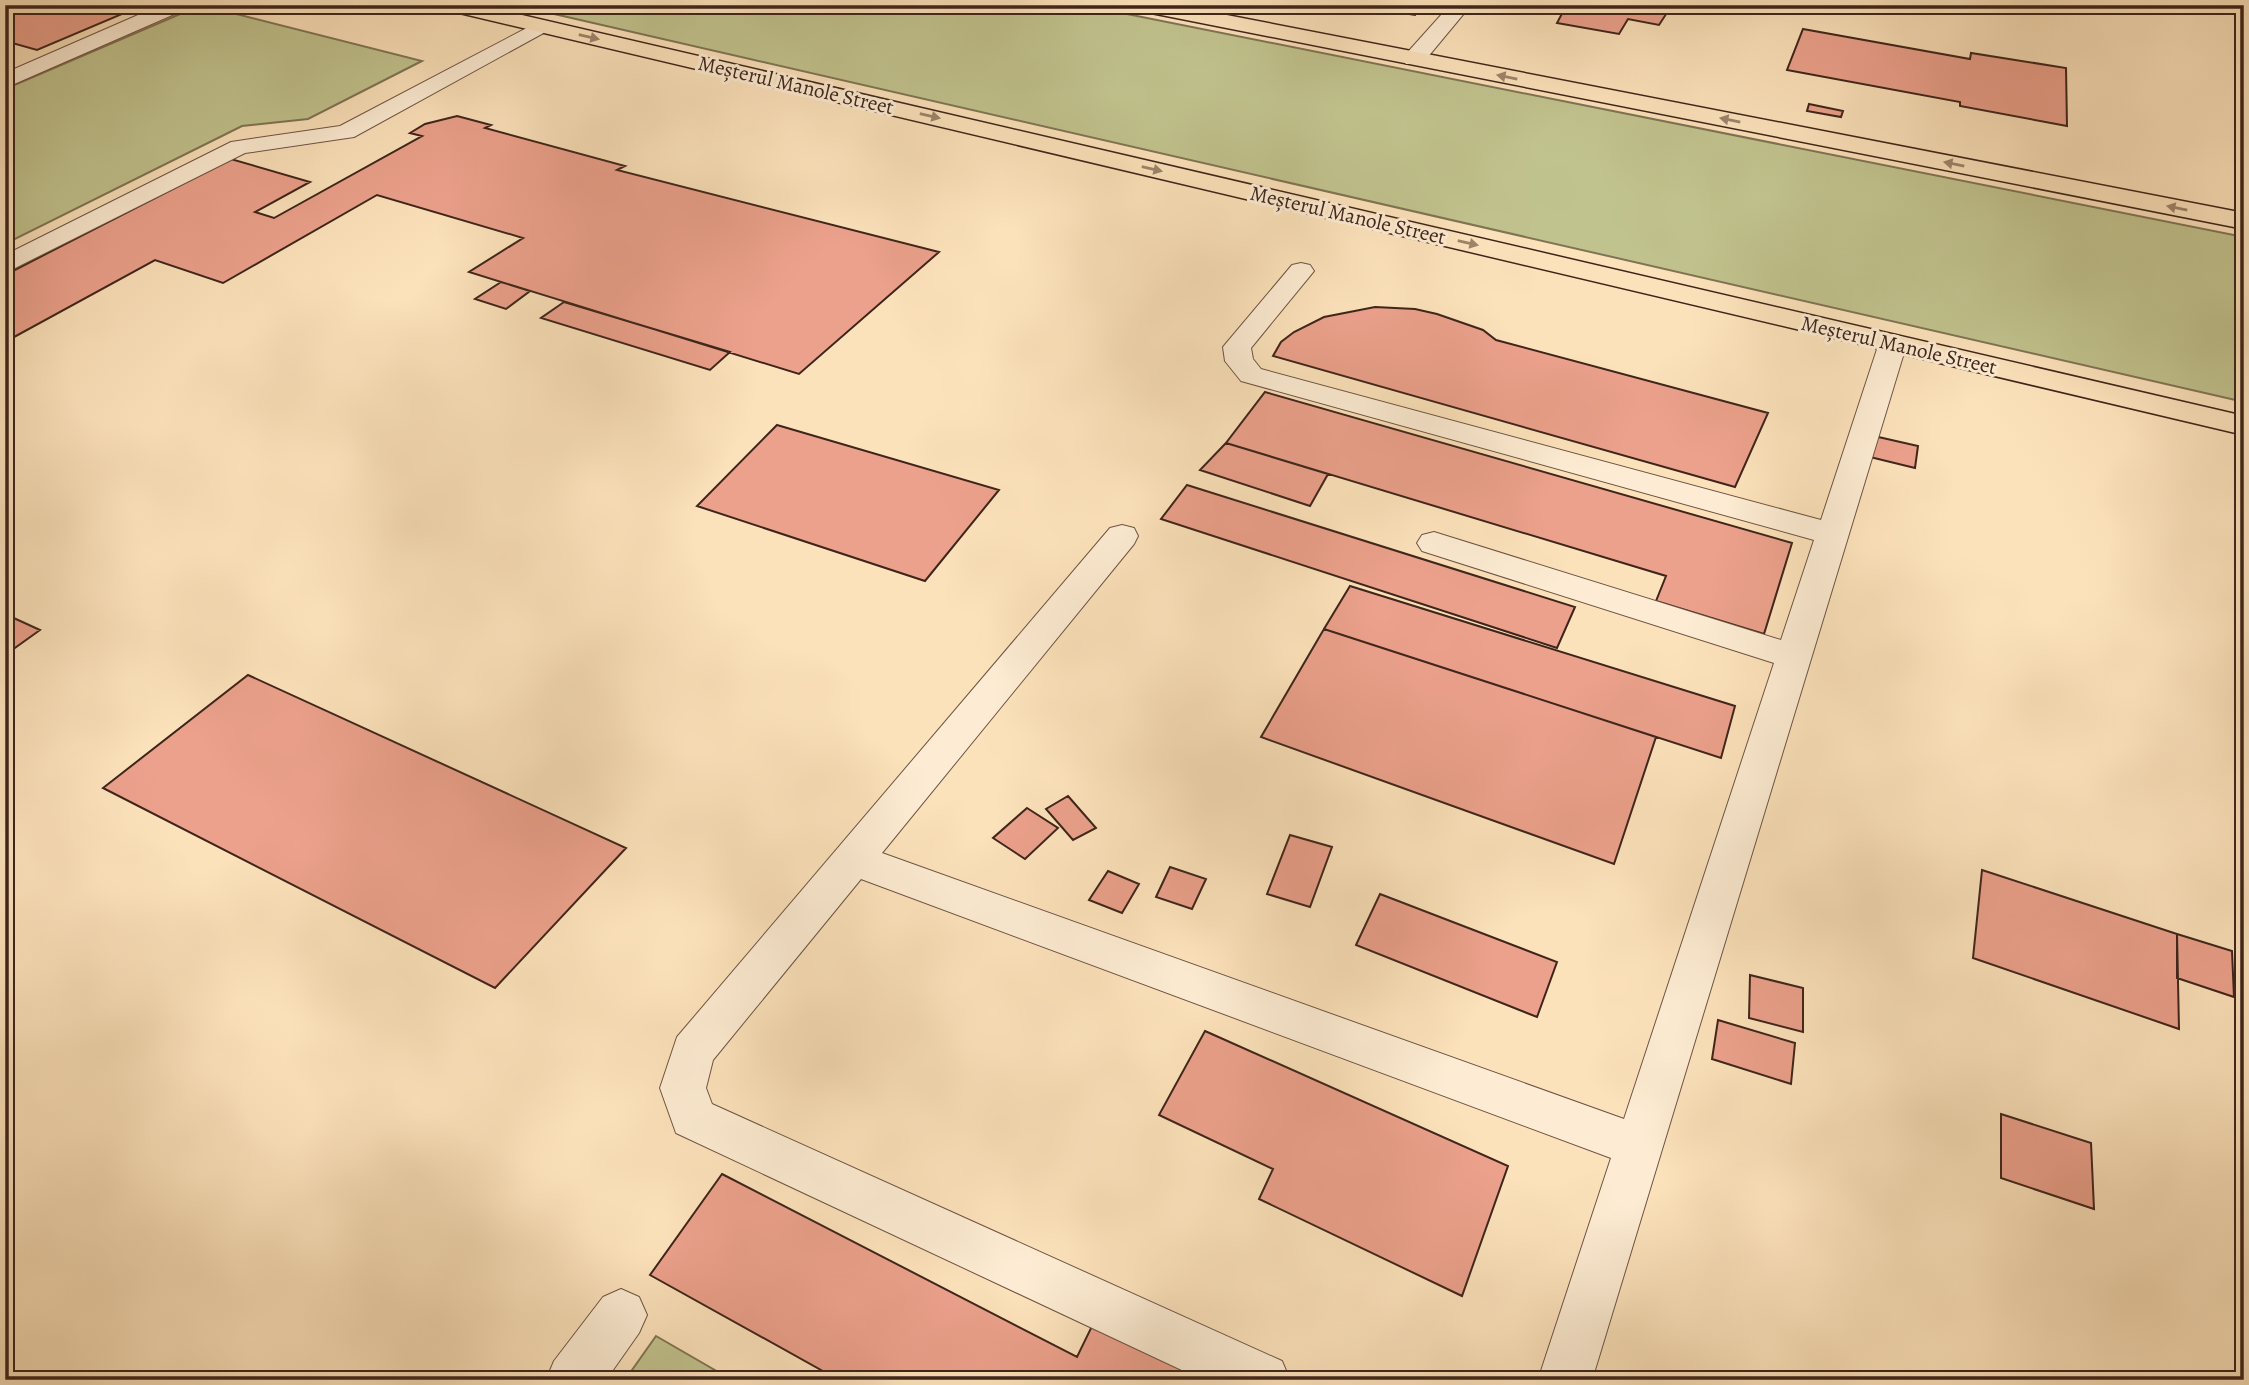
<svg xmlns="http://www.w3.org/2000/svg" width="2249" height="1385" viewBox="0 0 2249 1385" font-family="Alegreya,serif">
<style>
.green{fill:#c1c38e;stroke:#807454;stroke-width:2}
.building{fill:#eca18c;stroke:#3e251b;stroke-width:2}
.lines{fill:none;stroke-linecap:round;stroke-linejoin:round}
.lane-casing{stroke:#6e5443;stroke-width:2}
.primary-casing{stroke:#3e251b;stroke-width:3}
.lane{fill:#fdecd3;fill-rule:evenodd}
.primary{fill:#fce2bb;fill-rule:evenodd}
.oneway{fill:#9d846b}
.labels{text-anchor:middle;stroke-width:6;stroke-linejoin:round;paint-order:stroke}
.far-street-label{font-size:21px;fill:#3e251b;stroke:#fdecd3}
</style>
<rect width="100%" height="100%" fill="#fce2bb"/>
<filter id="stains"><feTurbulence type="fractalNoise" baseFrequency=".00286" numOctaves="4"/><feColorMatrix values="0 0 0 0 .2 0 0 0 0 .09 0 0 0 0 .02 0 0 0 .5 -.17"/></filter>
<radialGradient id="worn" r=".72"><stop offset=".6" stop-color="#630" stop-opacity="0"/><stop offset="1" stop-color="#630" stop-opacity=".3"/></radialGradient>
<path class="green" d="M201 5 422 61 308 119 242 126 5 244V89Z
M515 5H1082L2244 237V402Z
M656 1336 732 1380H625Z"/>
<path class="building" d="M5 5H139L141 6 37 50 5 41Z
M1387 5H1423L1415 15 1384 10Z
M1550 5H1672L1659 25 1628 19 1619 34 1557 23 1565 8Z
M1803 29 1970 59 1971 53 2066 68 2067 126 1960 106V102L1787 70Z
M1809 104 1843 111 1841 117 1807 111Z
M457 116 491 125 485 128 625 166 617 170 939 252 799 374 469 272 523 238 377 195 223 283 155 260 5 342V275L231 159 310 182 255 212 274 218 422 136 410 133 425 124Z
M501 282 530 291 506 309 475 299Z
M564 302 730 352 710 370 541 318Z
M1375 307 1415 309 1437 314 1483 330 1496 340 1768 413 1735 487 1273 356 1281 342 1294 332 1324 317Z
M1265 392 1792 543 1764 634 1656 601 1666 576 1226 443Z
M777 425 999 490 925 581 697 506Z
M1874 436 1918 446 1915 468 1870 457Z
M1226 443 1328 474 1310 506 1200 470Z
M1187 485 1575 607 1557 648 1161 519Z
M1350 586 1735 706 1721 758 1324 629Z
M5 614 40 630 5 655Z
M1324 629 1656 737 1614 864 1261 737Z
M248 675 626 848 495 988 103 788Z
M1068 796 1096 828 1073 840 1046 809Z
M1027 808 1058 828 1025 859 993 838Z
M1290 835 1332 847 1310 907 1267 894Z
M1170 867 1206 879 1192 909 1156 897Z
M1982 870 2177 934 2179 1029 1973 958Z
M1108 871 1139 884 1122 913 1089 900Z
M1380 894 1557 962 1537 1017 1356 945Z
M2177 934 2232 951 2234 997 2177 978Z
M1750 975 1803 988V1032L1749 1018Z
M1718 1020 1795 1043 1791 1084 1712 1059Z
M1205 1031 1508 1166 1462 1296 1259 1199 1273 1169 1159 1115Z
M2001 1114 2091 1143 2094 1209 2001 1178Z
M722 1174 1077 1357 1093 1324 1203 1380H839L650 1275Z"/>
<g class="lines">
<defs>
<path id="lane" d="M161 5H189L186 9 5 88V73Z
M1450 5H1471L1422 64H1406L1403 59 1406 54Z
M542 20 549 22 552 26 549 30 354 137 245 153 5 273V255L231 142 340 126Z
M1301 263 1310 265 1314 271 1251 348 1253 359 1261 369 1821 520 1879 343 1883 337 1893 334 1903 337 1907 343 1592 1380H1538L1611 1158 861 879 713 1060 706 1088 712 1104 1282 1361 1290 1380H1203L676 1133 660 1088 677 1037 1110 528 1122 525 1134 528 1138 536 1134 544 882 853 1624 1119 1774 663 1422 551 1417 543 1422 535 1434 532 1781 640 1814 540 1241 381 1225 361 1223 347 1292 265Z
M621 1289 639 1297 647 1315 639 1333 606 1380H546L554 1361 603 1297Z"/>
<path id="primary" d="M441 5H479L2244 416V435L451 11 443 10Z
M1131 5H1175L2244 213V229L1141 11 1133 10Z"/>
</defs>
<use href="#lane" class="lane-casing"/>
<use href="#primary" class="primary-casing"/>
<use href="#lane" class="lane"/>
<use href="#primary" class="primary"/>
</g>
<defs><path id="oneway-solid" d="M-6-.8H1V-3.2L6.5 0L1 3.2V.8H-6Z" transform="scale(1.75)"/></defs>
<g class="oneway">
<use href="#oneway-solid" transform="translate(589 37) rotate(13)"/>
<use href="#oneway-solid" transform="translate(1507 77) rotate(-169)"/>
<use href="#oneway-solid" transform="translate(930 116) rotate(13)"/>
<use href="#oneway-solid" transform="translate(1730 120) rotate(-169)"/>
<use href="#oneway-solid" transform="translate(1954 164) rotate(-169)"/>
<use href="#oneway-solid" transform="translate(1152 169) rotate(13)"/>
<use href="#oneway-solid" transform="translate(2177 208) rotate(-169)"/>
<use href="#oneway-solid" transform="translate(1468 243) rotate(13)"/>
</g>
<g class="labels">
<g class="far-street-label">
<text transform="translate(796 85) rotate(13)" y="7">Meșterul Manole Street</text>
<text transform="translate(1348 215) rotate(13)" y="7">Meșterul Manole Street</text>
<text transform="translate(1899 345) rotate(13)" y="7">Meșterul Manole Street</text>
</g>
</g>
<rect width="2249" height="1385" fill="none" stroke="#fce2bb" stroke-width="28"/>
<rect x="7" y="7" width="2235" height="1371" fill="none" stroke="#3e251b" stroke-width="3.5"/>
<rect x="14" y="14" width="2221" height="1357" fill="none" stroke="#3e251b" stroke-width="2"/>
<rect width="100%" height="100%" filter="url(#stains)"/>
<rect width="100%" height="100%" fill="url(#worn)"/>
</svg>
